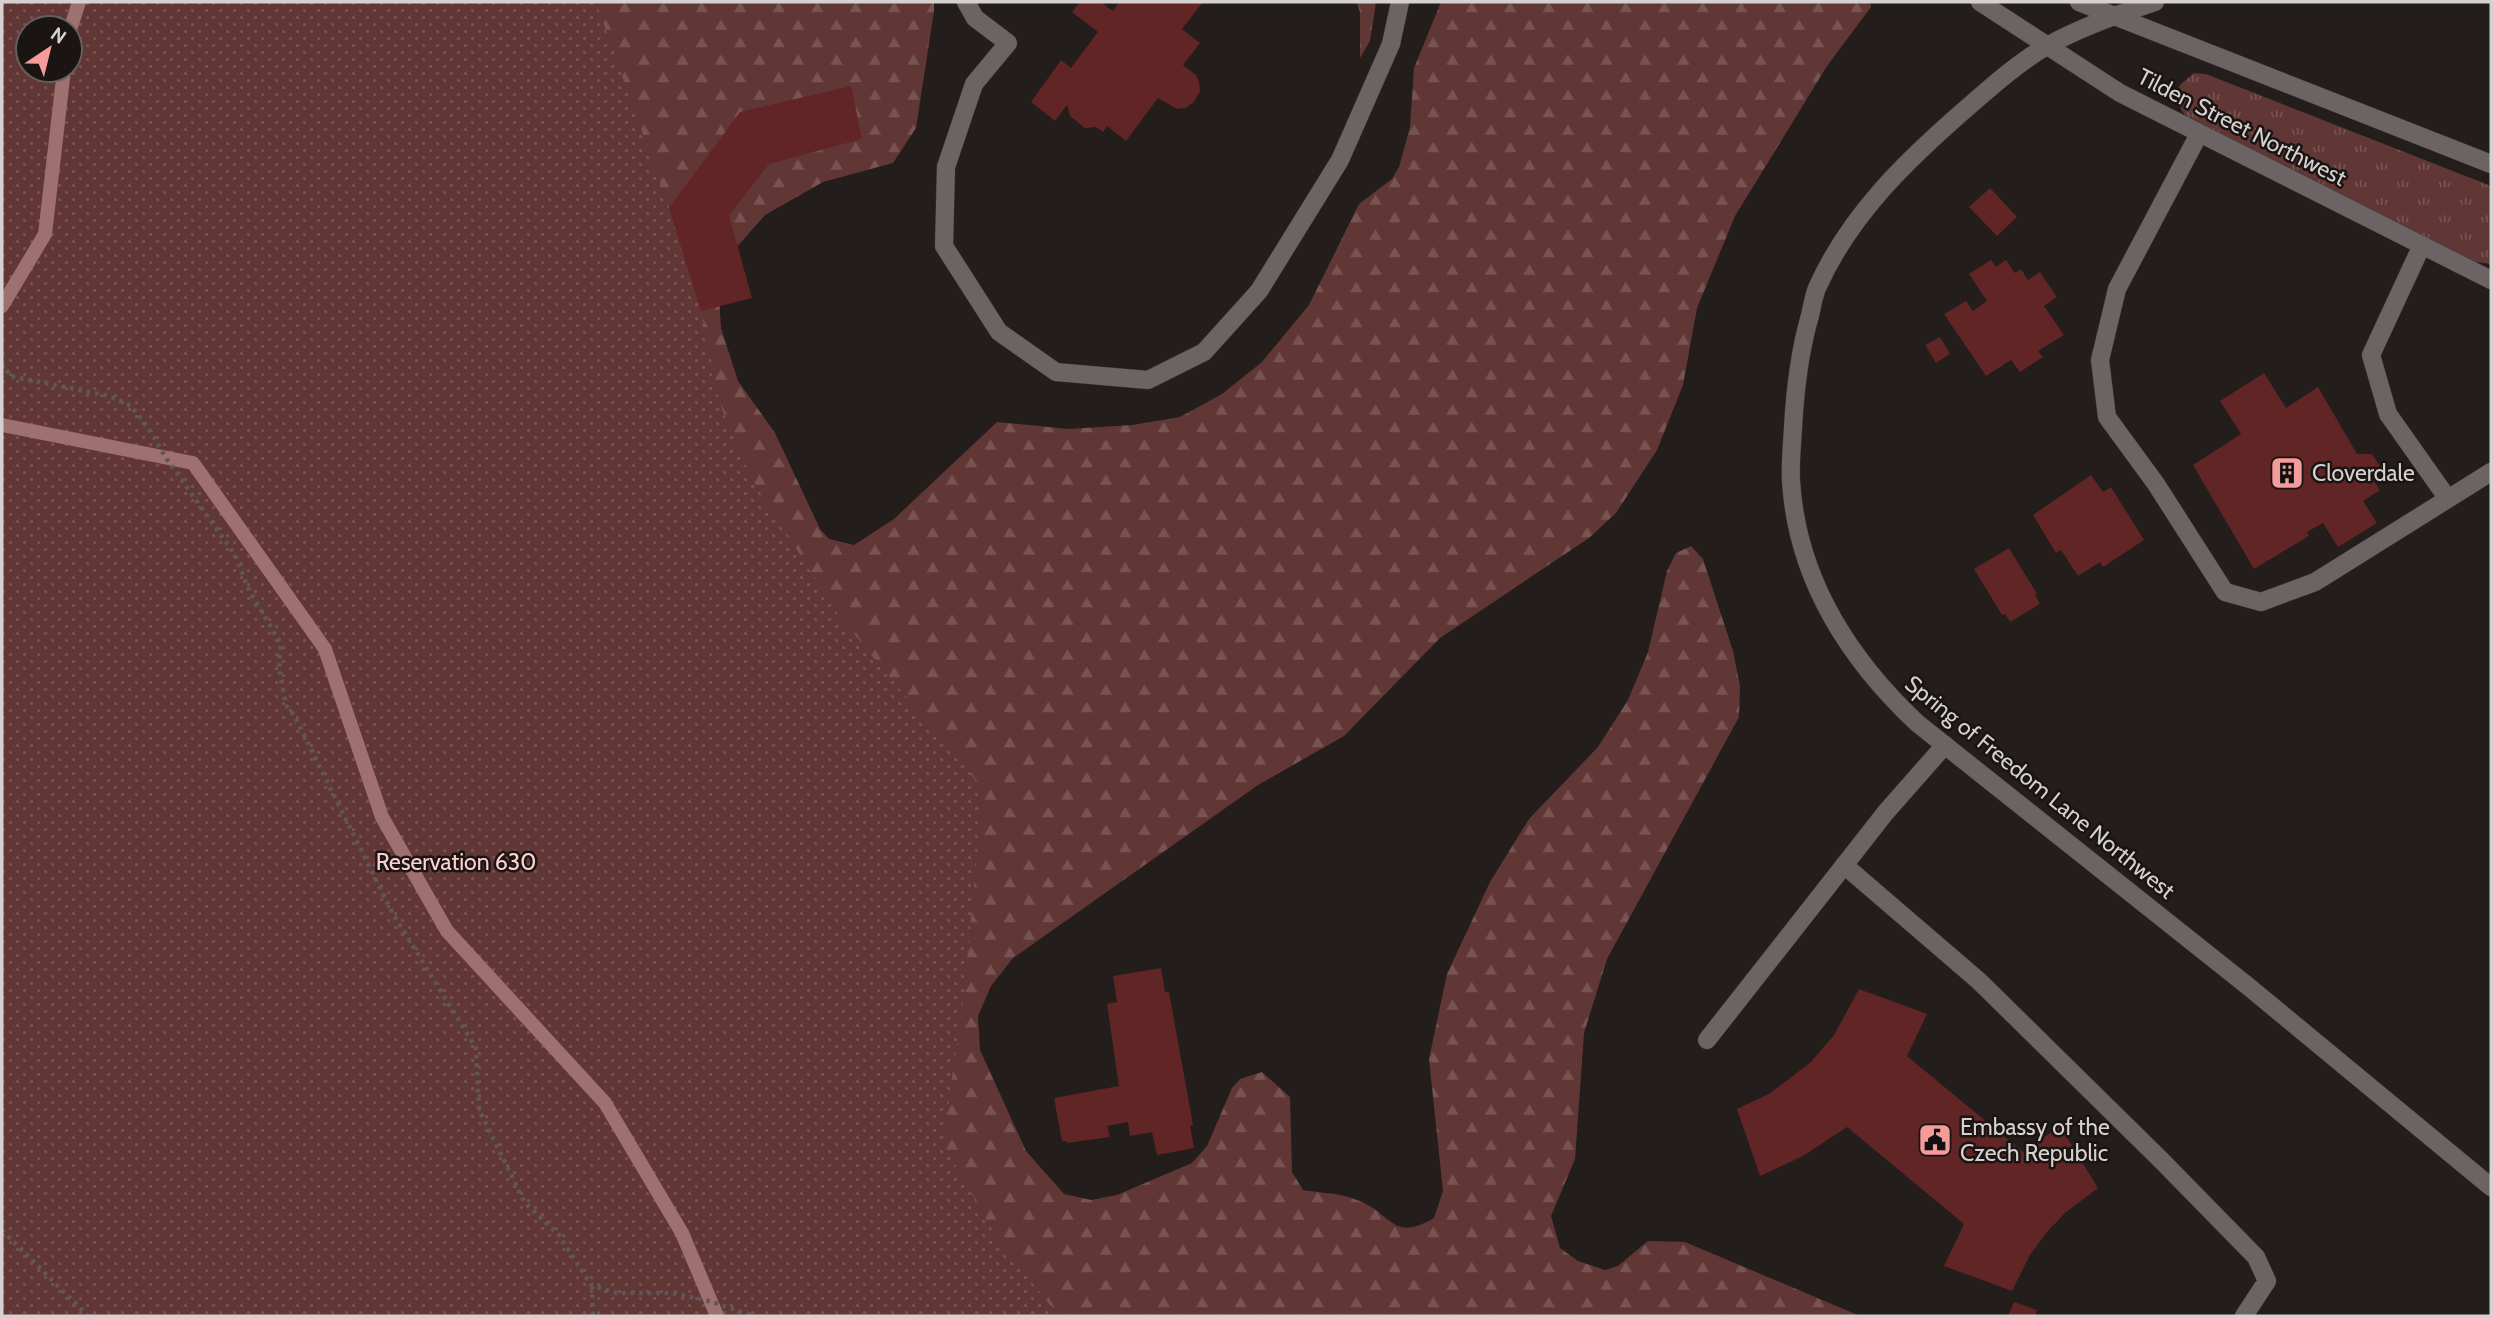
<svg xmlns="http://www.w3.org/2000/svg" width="2493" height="1318" viewBox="0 0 2493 1318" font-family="Cabin,sans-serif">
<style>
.grass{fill:url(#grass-tufts)}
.forest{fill:url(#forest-firs);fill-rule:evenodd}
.park{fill:url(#park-dots);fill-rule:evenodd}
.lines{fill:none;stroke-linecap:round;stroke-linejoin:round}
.stream{stroke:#9f7070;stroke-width:14}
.building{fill:#612526}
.lane-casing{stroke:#3c3737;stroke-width:19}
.street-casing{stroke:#3c3737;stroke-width:19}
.secondary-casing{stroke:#3c3737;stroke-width:19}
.path{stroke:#5d5857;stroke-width:4.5;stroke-dasharray:3.5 5;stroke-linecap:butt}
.lane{stroke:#6c6464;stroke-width:18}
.street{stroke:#6c6464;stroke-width:18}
.secondary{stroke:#6c6464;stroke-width:18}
.labels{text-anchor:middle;stroke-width:5;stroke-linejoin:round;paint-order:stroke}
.street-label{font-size:23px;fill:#d6d1d1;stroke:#1a1413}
.poi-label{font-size:23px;fill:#d6d1d1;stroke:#1a1413;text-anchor:start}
.park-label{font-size:23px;fill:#fbd1cf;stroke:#1a1413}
</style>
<defs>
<pattern id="grass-tufts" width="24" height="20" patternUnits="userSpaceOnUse" patternTransform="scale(1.75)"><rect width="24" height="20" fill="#613736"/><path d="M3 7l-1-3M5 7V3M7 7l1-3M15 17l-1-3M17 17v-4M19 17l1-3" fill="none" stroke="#775352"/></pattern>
<pattern id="forest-firs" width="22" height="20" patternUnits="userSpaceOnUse" patternTransform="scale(1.75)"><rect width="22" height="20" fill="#613736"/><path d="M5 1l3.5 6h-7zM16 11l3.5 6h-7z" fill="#775352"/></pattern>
<pattern id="park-dots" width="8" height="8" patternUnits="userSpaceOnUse" patternTransform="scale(1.75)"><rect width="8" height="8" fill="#613736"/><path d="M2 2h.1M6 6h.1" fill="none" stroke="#775352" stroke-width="1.8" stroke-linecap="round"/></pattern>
</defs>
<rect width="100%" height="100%" fill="#231d1c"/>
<path class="grass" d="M2194 73 2206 74 2491 186V264L2475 262 2462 258 2188 120 2181 109 2176 95 2180 85Z"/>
<path class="forest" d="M2 2H934V11L916 128 893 163 823 182 765 215 735 249 718 282 721 328 738 381 775 433 820 529 829 539 854 545 894 519 997 422 1068 429 1132 425 1180 417 1222 394 1262 362 1309 305 1359 204 1392 179 1399 167 1410 127 1414 68 1441 2H1870L1871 7 1827 66 1735 216 1697 308 1683 385 1657 450 1616 513 1589 538 1440 638 1344 736 1258 785 1013 958 991 986 978 1016 980 1050 1026 1151 1064 1194 1091 1200 1117 1195 1192 1163 1207 1146 1232 1088 1240 1079 1262 1072 1290 1097 1292 1172 1303 1190C1320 1193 1341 1193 1357 1200 1393 1213 1391 1243 1434 1218L1443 1191 1429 1059 1447 974 1490 882 1529 819 1598 747 1628 700 1648 652 1667 571 1676 553 1691 546 1703 559 1733 651 1740 686 1739 717 1607 959 1584 1033 1575 1159 1551 1216 1560 1248 1578 1261 1605 1270 1618 1266 1648 1241 1685 1242 1860 1316H2ZM28 28H70V70H28Z
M1357 2H1376L1370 41 1360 58V12Z"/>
<path class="park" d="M2 2H596L669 208 701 311 720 404 749 475 840 617 983 789 964 993 943 1143 999 1242 1059 1316H2ZM28 28H70V70H28Z"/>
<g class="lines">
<path class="stream" d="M70 30 79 2
M2 306 45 234 64 70
M2 425 193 463 325 649 382 817 447 931 605 1103 682 1233 717 1316"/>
</g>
<path class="building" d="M1080 2H1101L1113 11 1119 2H1203L1182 29 1200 43 1183 65 1196 75 1199 81 1200 91 1194 102 1186 108 1177 109 1158 98 1126 141 1107 126 1103 132 1096 127 1085 128 1070 116 1067 105 1055 121 1031 102 1061 60 1071 68 1098 32 1072 12Z
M851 86 862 139 769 164 729 215 752 298 701 311 669 208 740 112Z
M1990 188 2017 217 1997 236 1969 207Z
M1991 260 1996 267 2006 260 2015 273 2021 269 2028 280 2040 272 2057 297 2044 306 2064 335 2038 351 2043 357 2020 372 2011 360 1986 376 1944 314 1966 301 1973 311 1987 301 1969 274Z
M1940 337 1950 354 1936 363 1925 345Z
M2264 373 2286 408 2318 387 2357 454H2372L2380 466 2373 480 2380 490 2363 501 2377 523 2338 547 2323 523 2307 532 2309 536 2254 569 2193 465 2241 434 2220 401Z
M2091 475 2103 492 2111 487 2144 540 2103 567 2100 562 2078 576 2061 550 2056 553 2033 515Z
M2009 548 2037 594 2035 595 2040 604 2010 622 2005 614 2002 615 1974 569Z
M1161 968 1165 992H1169L1193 1125 1190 1126 1194 1148 1157 1155 1152 1132 1130 1136 1128 1122 1107 1126 1110 1137 1067 1143V1141H1062L1054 1098 1119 1086 1107 1004 1117 1002 1113 976Z
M1859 989 1927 1014 1907 1056 2023 1152 2060 1126 2098 1188 2065 1213 2046 1233 2030 1255 2012 1291 1944 1266 1964 1224 1847 1127 1803 1156 1760 1176 1737 1109 1769 1094 1811 1062 1834 1035Z
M2014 1302 2037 1310 2035 1316H2008Z"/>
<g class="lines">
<defs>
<path id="lane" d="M966 2 975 18 1008 43 974 84 946 167 944 246 999 332 1056 372 1148 380 1204 352 1259 291 1340 160 1391 44 1400 2
M2199 134 2117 289 2100 360 2107 417 2156 484 2225 592 2261 602 2315 582 2491 472
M2422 245 2371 355 2388 414 2448 499
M1844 865 1979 981 2161 1160 2256 1257 2267 1281 2244 1316
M1707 1040 1886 812 1945 745"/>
<path id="street" d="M2155 2C2119 14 2081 27 2047 46 2019 62 1992 86 1968 107 1908 159 1850 214 1817 288 1813 298 1812 309 1809 319 1799 355 1795 391 1793 428 1792 446 1790 463 1791 481 1797 578 1848 658 1917 723L2249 987 2491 1187"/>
<path id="secondary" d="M1980 2 2120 93 2491 280
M2079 2 2491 164"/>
</defs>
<use href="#lane" class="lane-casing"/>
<use href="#street" class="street-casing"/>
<use href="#secondary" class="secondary-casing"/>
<path class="path" d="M2 363 10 376 109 396 131 406 149 429 166 458 235 555 249 590 281 644 279 667 286 705 295 717 393 914 476 1048 479 1110 525 1203 558 1234 592 1286 617 1293H672L709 1301 754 1316
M2 1230 88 1316
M592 1286 593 1316"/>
<use href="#lane" class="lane"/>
<use href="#street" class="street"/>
<use href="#secondary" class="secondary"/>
</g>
<defs>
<symbol id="building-square" viewBox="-11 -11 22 22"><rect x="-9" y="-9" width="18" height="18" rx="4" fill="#f59b99" stroke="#1a1413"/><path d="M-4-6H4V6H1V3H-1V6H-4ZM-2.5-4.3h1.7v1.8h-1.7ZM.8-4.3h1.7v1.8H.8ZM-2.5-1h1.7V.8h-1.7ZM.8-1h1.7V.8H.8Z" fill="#111"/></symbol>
<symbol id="civic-square" viewBox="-11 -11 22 22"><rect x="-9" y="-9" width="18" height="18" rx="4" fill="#f59b99" stroke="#1a1413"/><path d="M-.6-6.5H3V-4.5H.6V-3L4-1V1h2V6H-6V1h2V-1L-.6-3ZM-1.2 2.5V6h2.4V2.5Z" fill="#111"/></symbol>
</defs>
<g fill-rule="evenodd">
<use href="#building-square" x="2268" y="454" width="38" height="38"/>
<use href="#civic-square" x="1916" y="1121" width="38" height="38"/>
</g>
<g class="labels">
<g class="street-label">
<text transform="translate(2242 127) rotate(27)" y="8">Tilden Street Northwest</text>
<text transform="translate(2040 787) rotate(39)" y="8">Spring of Freedom Lane Northwest</text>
</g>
<g class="poi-label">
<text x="2312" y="481">Cloverdale</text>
<text x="1960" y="1135">Embassy of the<tspan x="1960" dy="26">Czech Republic</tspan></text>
</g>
<g class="park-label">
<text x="456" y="870">Reservation 630</text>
</g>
</g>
<rect width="2493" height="1318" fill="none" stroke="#d6d1d1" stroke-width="7"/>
<g transform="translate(49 49) rotate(35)"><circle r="33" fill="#1a1413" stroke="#65605f" stroke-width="2"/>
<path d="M0-5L12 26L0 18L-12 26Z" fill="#f59b99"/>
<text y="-10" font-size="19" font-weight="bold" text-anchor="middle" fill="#d6d1d1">N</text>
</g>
</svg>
